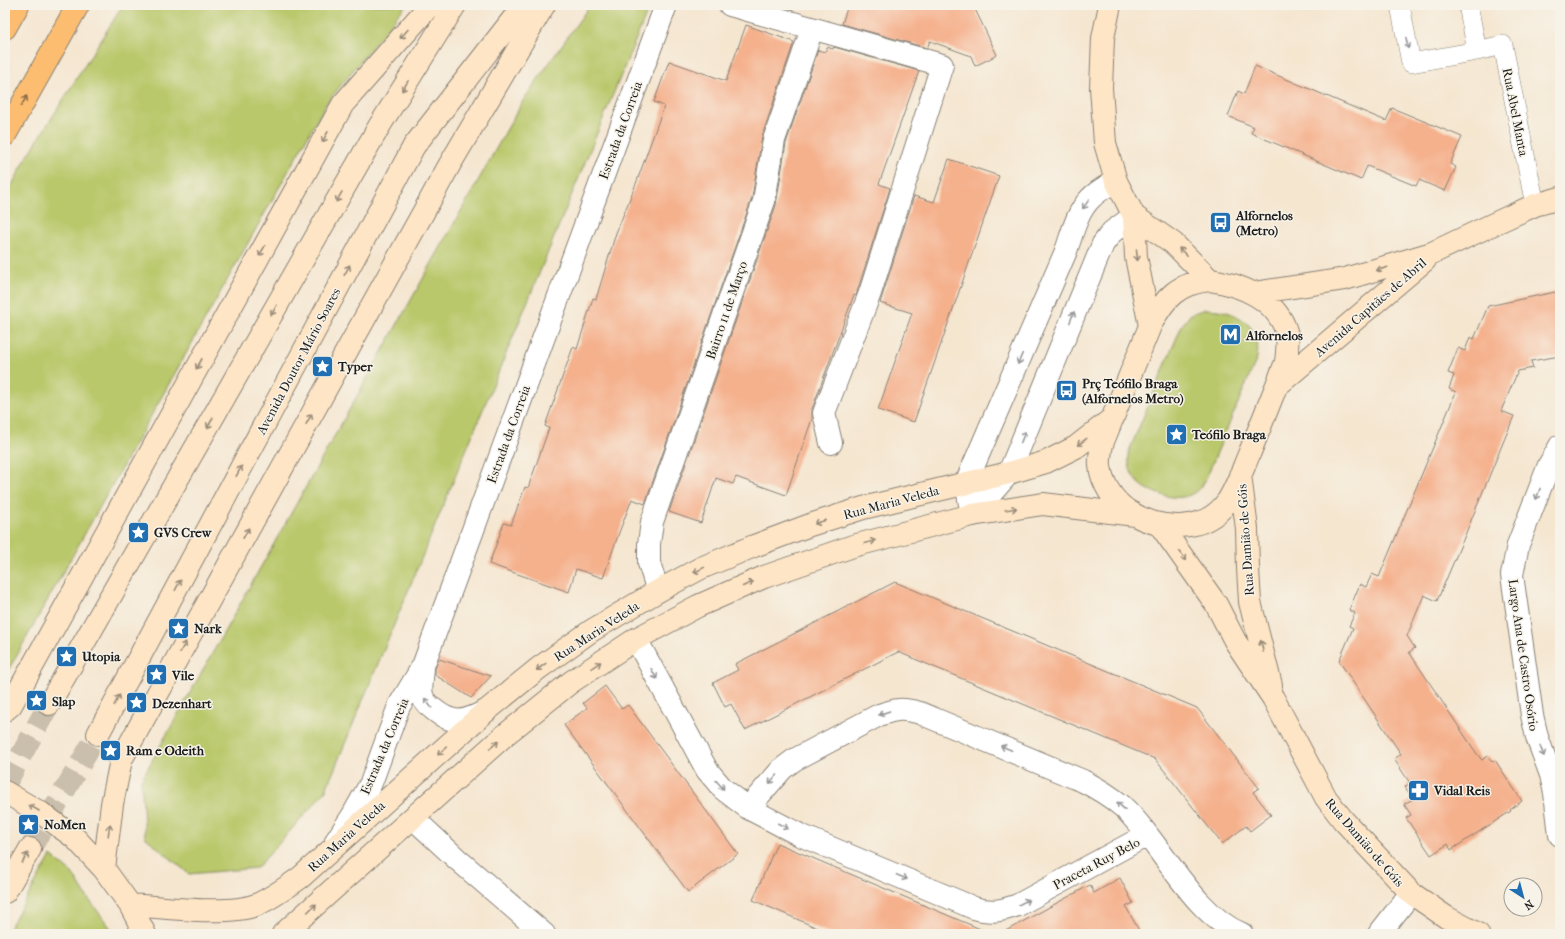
<svg xmlns="http://www.w3.org/2000/svg" width="1565" height="939" viewBox="0 0 1565 939" font-family="'IM FELL French Canon',serif">
<style>
.green{fill:#b9c86a;stroke:#6a7243}
.building{fill:#f5b08c}
.lines{fill:none;stroke-linecap:round;stroke-linejoin:round}
.secondary-tunnel{stroke:#cabeac;stroke-width:22;stroke-dasharray:22 11;stroke-linecap:butt}
.lane-casing{stroke:#888176;stroke-width:20}
.street-casing{stroke:#888176;stroke-width:24}
.secondary-casing{stroke:#888176;stroke-width:24}
.highway-casing{stroke:#888176;stroke-width:24}
.lane{stroke:#fff;stroke-width:19}
.street{stroke:#fff;stroke-width:22}
.secondary{stroke:#fee5c5;stroke-width:22}
.highway{stroke:#fcbd6f;stroke-width:22}
.oneway{stroke:#988b79}
.oneway2{stroke:#999}
.oneway3{stroke:#8c6c46}
.labels{text-anchor:middle;stroke-width:3;stroke-linejoin:round;paint-order:stroke}
.street-label{font-size:13px;fill:#1c1c1c;stroke:#f7f3e8}
.poi-label{font-size:13px;font-weight:bold;fill:#1c1c1c;stroke:#f7f3e8;text-anchor:start}
</style>
<rect width="100%" height="100%" fill="#f7f3e8"/>
<filter id="ink" filterUnits="userSpaceOnUse"><feTurbulence type="fractalNoise" baseFrequency=".025" numOctaves="2"/><feDisplacementMap in="SourceGraphic" scale="8" xChannelSelector="R" yChannelSelector="G"/><feConvolveMatrix kernelMatrix="1 2 1 2 8 2 1 2 1" color-interpolation-filters="sRGB"/></filter>
<filter id="wash" filterUnits="userSpaceOnUse"><feTurbulence type="fractalNoise" baseFrequency=".012" numOctaves="4" result="noise"/><feDisplacementMap in="SourceGraphic" scale="16" xChannelSelector="R" yChannelSelector="G"/><feGaussianBlur stdDeviation="0.9" result="paint"/><feColorMatrix in="noise" values="0 0 0 0 0 0 0 0 0 0 0 0 0 0 0 0 0 1.4 0 .05"/><feComposite in="paint" operator="in"/></filter>
<g filter="url(#wash)">
<rect width="100%" height="100%" fill="#f5e6d0"/>
<path class="green" d="M123 5H406L326 104 5 676V198L27 157Z
M590 5H650L325 792 257 868 189 874 145 837 141 780 524 99Z
M1205 309C1234 309 1263 324 1257 358L1205 481C1194 498 1181 500 1162 495 1139 488 1126 476 1129 451L1182 325 1191 314Z
M51 856 72 873 87 897 115 934H6Z"/>
<g id="blocks">
<path class="building" d="M848 5H973L997 55 975 66 971 56 930 41 927 48 842 24Z
M746 25 794 42 762 136 752 198 645 504 632 499 620 530 603 578 576 569 569 592 489 564 504 523 511 525 525 487 528 488 549 428 545 426 573 347 577 349 593 298 596 299 616 233 637 181 664 106 654 102 669 61 726 81Z
M827 47 833 49 834 47 919 71 879 184 890 188 858 289 856 296 854 295 812 409V419L786 495 736 477 733 484 716 478 701 523 669 512 776 205 786 143 818 50 825 52Z
M1255 66 1386 121 1392 108 1462 137 1450 164 1456 167 1445 191 1419 180 1416 186 1367 166 1361 180 1251 133 1254 127 1228 116 1238 91 1244 94Z
M949 159 999 176 914 422 878 410 912 313 880 303 914 196 934 202Z
M1560 291V356L1531 361 1533 368 1518 371 1501 411 1514 416 1463 540 1437 601 1424 595 1407 636 1415 648 1409 652 1477 754 1482 760 1488 756 1492 761 1495 760 1522 801 1510 810 1511 811 1451 850 1448 844 1431 855 1406 818 1411 815 1404 804 1413 799 1405 787 1410 783 1394 759 1401 754 1339 661 1353 628 1349 626 1355 613 1349 610 1360 584 1366 587 1372 574 1379 577 1456 392 1449 389 1454 375 1448 373 1458 348 1465 351 1470 337 1474 339 1488 306Z
M895 582 1197 708 1259 788 1253 792 1271 815 1250 831 1246 826 1222 844 1155 759 898 652 745 730 731 704 725 707 713 683 738 670 735 664Z
M439 659 491 676 471 698 435 675V668Z
M605 686 622 709 628 705 738 854 688 892 564 725 587 708 583 703Z
M777 843 992 934H831L753 900Z
M1120 878 1133 903 1126 907 1141 934H1000L1090 885 1094 893Z"/>
</g>
</g>
<g filter="url(#ink)">
<use href="#blocks" fill-opacity="0" stroke="#888176" stroke-width="1"/>
<g class="lines">
<path class="secondary-tunnel" d="M5 785 49 704
M30 849 98 734"/>
<defs>
<path id="lane" d="M1400 5 1411 63 1477 51 1468 5
M1477 51 1503 45 1535 205"/>
<path id="street" d="M730 5 942 65 870 293 824 413 831 443
M1560 446 1549 465 1518 545 1512 575 1532 715 1537 737 1551 775 1555 793 1560 835
M972 515 966 483 1066 251C1072 234 1077 212 1090 199 1097 191 1107 186 1116 181
M972 515 1009 473 1103 244 1112 232 1134 216
M658 591 649 563V544L652 522 764 201 774 140 812 29
M636 639 707 770 723 789 748 808 800 835 974 908C992 913 1001 911 1018 905L1147 835
M423 667C423 675 420 687 422 695 423 700 429 706 433 709 453 726 465 722 486 711
M748 808 782 769 794 760 879 715C896 709 902 708 920 713L1083 781C1097 788 1110 796 1122 806 1160 841 1193 915 1242 934
M413 818 457 859 544 934
M336 841 353 815 371 783 399 706 423 666 666 5
M1379 934 1411 893"/>
<path id="secondary" d="M1110 5 1103 38 1101 88 1105 143 1116 181 1134 216 1173 243 1210 280
M1134 216 1136 257 1150 326
M1210 280C1240 284 1276 299 1286 331 1289 341 1287 352 1286 362 1274 392 1262 422 1250 452 1243 468 1236 489 1227 502 1203 535 1158 530 1128 511 1113 501 1102 483 1100 466 1099 459 1101 451 1102 444L1150 326C1164 298 1178 283 1210 280Z
M1254 293 1345 279 1432 253 1500 221 1535 205 1560 198
M1279 384 1425 260
M1240 475 1247 529 1248 569 1250 602 1271 685
M1160 525 1216 604 1235 641 1273 698 1326 798 1343 820 1411 893 1446 917 1478 934
M49 704 380 125 455 5
M5 710 11 705 343 104 430 5
M98 734 414 146 524 5
M5 792 41 813 75 838 104 869 130 905 145 934
M104 869 112 804 121 760 450 164 544 5
M5 892 30 849
M130 905C163 907 227 916 256 905 272 898 287 887 301 877L486 711 539 668 591 631 658 591 701 568 754 546 810 525 863 508 1009 473 1046 462 1076 447 1113 418
M283 934 505 735 571 682 636 639 698 606 764 577 853 546 972 515 1043 504 1135 515"/>
<path id="highway" d="M5 28 18 5
M5 135 78 5"/>
</defs>
<use href="#lane" class="lane-casing"/>
<use href="#street" class="street-casing"/>
<use href="#secondary" class="secondary-casing"/>
<use href="#highway" class="highway-casing"/>
<use href="#lane" class="lane"/>
<use href="#street" class="street"/>
<use href="#secondary" class="secondary"/>
<use href="#highway" class="highway"/>
</g>
<defs><path id="oneway-shaft" d="M-6 0H5M1.5-3L5.5 0L1.5 3" fill="none" stroke-width="1.6" stroke-linecap="round" stroke-linejoin="round"/></defs>
<g class="oneway">
<use href="#oneway-shaft" transform="translate(404 34) rotate(131)"/>
<use href="#oneway-shaft" transform="translate(405 86) rotate(122)"/>
<use href="#oneway-shaft" transform="translate(325 137) rotate(119)"/>
<use href="#oneway-shaft" transform="translate(339 197) rotate(120)"/>
<use href="#oneway-shaft" transform="translate(262 251) rotate(119)"/>
<use href="#oneway-shaft" transform="translate(1183 252) rotate(-135)"/>
<use href="#oneway-shaft" transform="translate(1137 255) rotate(84)"/>
<use href="#oneway-shaft" transform="translate(1382 269) rotate(164)"/>
<use href="#oneway-shaft" transform="translate(347 270) rotate(-62)"/>
<use href="#oneway-shaft" transform="translate(274 310) rotate(120)"/>
<use href="#oneway-shaft" transform="translate(199 364) rotate(119)"/>
<use href="#oneway-shaft" transform="translate(309 419) rotate(-61)"/>
<use href="#oneway-shaft" transform="translate(210 423) rotate(120)"/>
<use href="#oneway-shaft" transform="translate(1082 442) rotate(143)"/>
<use href="#oneway-shaft" transform="translate(239 471) rotate(-62)"/>
<use href="#oneway-shaft" transform="translate(1011 509) rotate(-9)"/>
<use href="#oneway-shaft" transform="translate(820 522) rotate(162)"/>
<use href="#oneway-shaft" transform="translate(246 533) rotate(-61)"/>
<use href="#oneway-shaft" transform="translate(870 542) rotate(-15)"/>
<use href="#oneway-shaft" transform="translate(1183 556) rotate(54)"/>
<use href="#oneway-shaft" transform="translate(699 570) rotate(154)"/>
<use href="#oneway-shaft" transform="translate(748 584) rotate(-24)"/>
<use href="#oneway-shaft" transform="translate(178 585) rotate(-62)"/>
<use href="#oneway-shaft" transform="translate(1262 646) rotate(-103)"/>
<use href="#oneway-shaft" transform="translate(183 647) rotate(-61)"/>
<use href="#oneway-shaft" transform="translate(596 665) rotate(-34)"/>
<use href="#oneway-shaft" transform="translate(541 667) rotate(143)"/>
<use href="#oneway-shaft" transform="translate(117 700) rotate(-62)"/>
<use href="#oneway-shaft" transform="translate(494 745) rotate(-42)"/>
<use href="#oneway-shaft" transform="translate(442 751) rotate(138)"/>
<use href="#oneway-shaft" transform="translate(34 808) rotate(-150)"/>
<use href="#oneway-shaft" transform="translate(109 830) rotate(-82)"/>
<use href="#oneway-shaft" transform="translate(25 858) rotate(-59)"/>
<use href="#oneway-shaft" transform="translate(312 908) rotate(-42)"/>
</g>
<g class="oneway2">
<use href="#oneway-shaft" transform="translate(1407 43) rotate(79)"/>
<use href="#oneway-shaft" transform="translate(1086 204) rotate(125)"/>
<use href="#oneway-shaft" transform="translate(1072 317) rotate(-68)"/>
<use href="#oneway-shaft" transform="translate(1020 359) rotate(113)"/>
<use href="#oneway-shaft" transform="translate(1023 437) rotate(-68)"/>
<use href="#oneway-shaft" transform="translate(1538 494) rotate(111)"/>
<use href="#oneway-shaft" transform="translate(654 674) rotate(62)"/>
<use href="#oneway-shaft" transform="translate(428 703) rotate(-127)"/>
<use href="#oneway-shaft" transform="translate(884 713) rotate(161)"/>
<use href="#oneway-shaft" transform="translate(1006 748) rotate(-157)"/>
<use href="#oneway-shaft" transform="translate(1542 751) rotate(69)"/>
<use href="#oneway-shaft" transform="translate(773 779) rotate(131)"/>
<use href="#oneway-shaft" transform="translate(720 785) rotate(48)"/>
<use href="#oneway-shaft" transform="translate(1121 806) rotate(-137)"/>
<use href="#oneway-shaft" transform="translate(783 826) rotate(27)"/>
<use href="#oneway-shaft" transform="translate(902 877) rotate(23)"/>
<use href="#oneway-shaft" transform="translate(1024 902) rotate(-28)"/>
</g>
<use class="oneway3" href="#oneway-shaft" transform="translate(24 101) rotate(-61)"/>
</g>
<defs>
<symbol id="bus-square" viewBox="-11 -11 22 22"><rect x="-9" y="-9" width="18" height="18" rx="4" fill="#1f6fb2" stroke="#f7f3e8"/><path d="M-5-6H5V4H4V6H2V4H-2V6H-4V4H-5ZM-3.5-4V0h7V-4ZM-3.5 1.2v1.5H-2V1.2ZM2 1.2v1.5H3.5V1.2Z" fill="#fff"/></symbol>
<symbol id="metro-square" viewBox="-11 -11 22 22"><rect x="-9" y="-9" width="18" height="18" rx="4" fill="#1f6fb2" stroke="#f7f3e8"/><path d="M-5.5 5V-5H-3L0 0L3-5H5.5V5H3V-.5L0 4L-3-.5V5Z" fill="#fff"/></symbol>
<symbol id="sight-square" viewBox="-11 -11 22 22"><rect x="-9" y="-9" width="18" height="18" rx="4" fill="#1f6fb2" stroke="#f7f3e8"/><path d="M0-6L1.8-2.2L6-1.7L2.9 1.2L3.7 5.4L0 3.3L-3.7 5.4L-2.9 1.2L-6-1.7L-1.8-2.2Z" fill="#fff"/></symbol>
<symbol id="pharmacy-square" viewBox="-11 -11 22 22"><rect x="-9" y="-9" width="18" height="18" rx="4" fill="#1f6fb2" stroke="#f7f3e8"/><path d="M-2-6h4v4h4v4h-4v4h-4v-4h-4v-4h4Z" fill="#fff"/></symbol>
</defs>
<g fill-rule="evenodd">
<use href="#bus-square" x="1208" y="210" width="25" height="25"/>
<use href="#metro-square" x="1218" y="322" width="25" height="25"/>
<use href="#sight-square" x="310" y="354" width="25" height="25"/>
<use href="#bus-square" x="1054" y="378" width="25" height="25"/>
<use href="#sight-square" x="1164" y="422" width="25" height="25"/>
<use href="#sight-square" x="126" y="520" width="25" height="25"/>
<use href="#sight-square" x="166" y="616" width="25" height="25"/>
<use href="#sight-square" x="54" y="644" width="25" height="25"/>
<use href="#sight-square" x="144" y="662" width="25" height="25"/>
<use href="#sight-square" x="24" y="688" width="25" height="25"/>
<use href="#sight-square" x="124" y="690" width="25" height="25"/>
<use href="#sight-square" x="98" y="738" width="25" height="25"/>
<use href="#pharmacy-square" x="1406" y="778" width="25" height="25"/>
<use href="#sight-square" x="16" y="812" width="25" height="25"/>
</g>
<g class="labels">
<g class="street-label">
<text transform="translate(1516 112) rotate(79)" y="5">Rua Abel Manta</text>
<text transform="translate(620 130) rotate(-70)" y="5">Estrada da Correia</text>
<text transform="translate(1370 307) rotate(-41)" y="5">Avenida Capitães de Abril</text>
<text transform="translate(726 310) rotate(-71)" y="5">Bairro 11 de Março</text>
<text transform="translate(298 361) rotate(-62)" y="5">Avenida Doutor Mário Soares</text>
<text transform="translate(508 434) rotate(-70)" y="5">Estrada da Correia</text>
<text transform="translate(891 502) rotate(-15)" y="5">Rua Maria Veleda</text>
<text transform="translate(1245 540) rotate(-94)" y="5">Rua Damião de Góis</text>
<text transform="translate(596 631) rotate(-33)" y="5">Rua Maria Veleda</text>
<text transform="translate(1524 655) rotate(82)" y="5">Largo Ana de Castro Osório</text>
<text transform="translate(384 746) rotate(-67)" y="5">Estrada da Correia</text>
<text transform="translate(346 836) rotate(-42)" y="5">Rua Maria Veleda</text>
<text transform="translate(1365 842) rotate(49)" y="5">Rua Damião de Góis</text>
<text transform="translate(1096 863) rotate(-28)" y="5">Praceta Ruy Belo</text>
</g>
<g class="poi-label">
<text x="1236" y="220">Alfornelos<tspan x="1236" dy="15">(Metro)</tspan></text>
<text x="1246" y="340">Alfornelos</text>
<text x="338" y="371">Typer</text>
<text x="1082" y="388">Prç Teófilo Braga<tspan x="1082" dy="15">(Alfornelos Metro)</tspan></text>
<text x="1192" y="439">Teófilo Braga</text>
<text x="154" y="537">GVS Crew</text>
<text x="194" y="633">Nark</text>
<text x="82" y="661">Utopia</text>
<text x="172" y="680">Vile</text>
<text x="52" y="706">Slap</text>
<text x="152" y="708">Dezenhart</text>
<text x="126" y="755">Ram e Odeith</text>
<text x="1434" y="795">Vidal Reis</text>
<text x="44" y="829">NoMen</text>
</g>
</g>
<rect width="1565" height="939" fill="none" stroke="#f7f3e8" stroke-width="20"/>
<g transform="translate(1523 897) rotate(144)"><circle r="19" fill="#f7f3e8" stroke="#9f9d96"/>
<path d="M0-3L7 15L0 10L-7 15Z" fill="#1f6fb2"/>
<text y="-6" font-size="11" font-weight="bold" text-anchor="middle" fill="#1c1c1c">N</text>
</g>
</svg>
